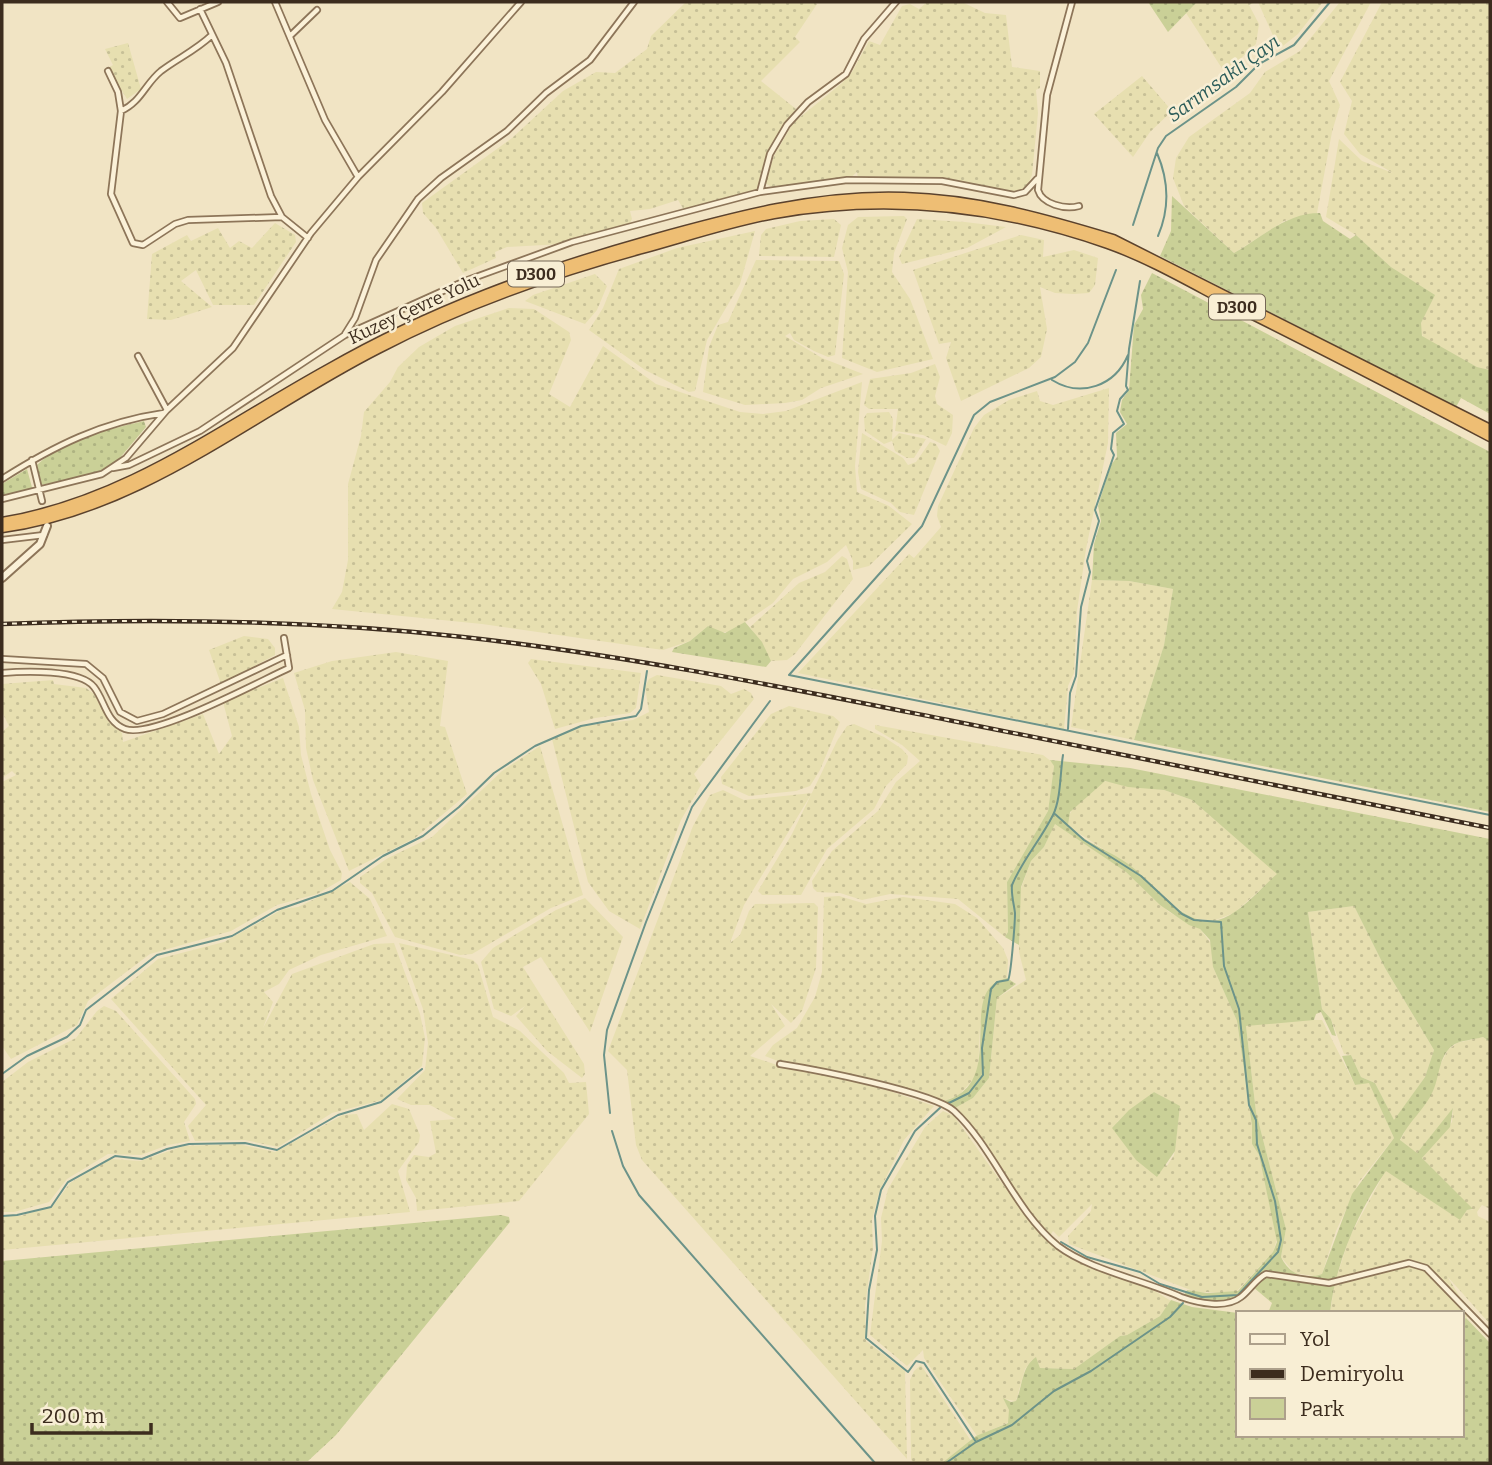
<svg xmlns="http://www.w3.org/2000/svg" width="1492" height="1465" viewBox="0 0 1492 1465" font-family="Bitter,serif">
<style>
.farmland{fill:url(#farmland-dots);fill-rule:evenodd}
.green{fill:url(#green-dots);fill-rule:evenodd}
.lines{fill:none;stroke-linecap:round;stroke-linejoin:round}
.stream{stroke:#6c9389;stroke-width:2}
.minor-casing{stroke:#8d7559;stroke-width:8}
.tertiary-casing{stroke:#8d7559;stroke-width:10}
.trunk-casing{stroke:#5b422d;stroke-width:11}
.minor{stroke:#fbf1d8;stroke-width:4.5}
.tertiary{stroke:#fbf1d8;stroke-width:6}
.trunk{stroke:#eebe74;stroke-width:8}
.rail-casing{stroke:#3c2c1e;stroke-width:4.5}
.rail{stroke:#f8eed4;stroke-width:2;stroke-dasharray:5;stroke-linecap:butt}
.labels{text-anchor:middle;stroke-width:5;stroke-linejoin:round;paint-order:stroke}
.shield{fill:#f8eed4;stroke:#746655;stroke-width:2}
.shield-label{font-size:16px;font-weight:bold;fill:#3c2c1e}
.street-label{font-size:18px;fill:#3c2c1e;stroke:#f8eed4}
.water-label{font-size:19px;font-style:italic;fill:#2c5d5a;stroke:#f8eed4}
</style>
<defs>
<pattern id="farmland-dots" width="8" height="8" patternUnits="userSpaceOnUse" patternTransform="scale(1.75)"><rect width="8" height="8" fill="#e7dfb0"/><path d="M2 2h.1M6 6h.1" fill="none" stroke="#c7c097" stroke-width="1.8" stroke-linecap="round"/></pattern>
<pattern id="green-dots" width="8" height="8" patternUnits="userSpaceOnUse" patternTransform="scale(1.75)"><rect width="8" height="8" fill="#cad097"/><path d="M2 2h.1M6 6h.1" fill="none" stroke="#aeb382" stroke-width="1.8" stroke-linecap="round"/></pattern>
</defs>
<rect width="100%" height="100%" fill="#f1e4c4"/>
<path class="farmland" d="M686 2H814L817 4 795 37 800 42 761 81 796 109 771 149 757 191 684 210 678 200 650 209 630 211 632 219 628 226 562 244 507 247 495 252 496 258 463 273 436 228 423 213 422 203 512 138 563 91 596 72 615 73 647 49 651 36Z
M927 2H962L985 13 1006 15 1012 67 1040 71V88L1036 90 1038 113 1032 175 1027 186 1019 194 935 179H858L857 172 849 179 775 189 765 183 774 156 793 123 842 83 852 72 869 41 880 45 902 6 910 4 919 9Z
M1197 2H1256L1249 5 1259 24 1256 44 1225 73 1186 13Z
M1258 2H1323L1298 34 1279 49Z
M1340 2H1371L1329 81 1340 105 1332 132 1317 213 1284 221 1234 253 1184 206 1173 178 1176 158 1189 137 1250 93 1265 72 1300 51Z
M1382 2H1490V370L1477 367 1423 338 1420 325 1434 295 1391 267 1356 235 1326 217 1339 139 1362 161 1393 173 1360 154 1344 134 1352 101 1340 82Z
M128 43 141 89 127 99 108 68 113 65 105 49Z
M1142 76 1172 111 1150 132 1133 157 1094 114Z
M858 217 904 216 907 219 894 253 892 272 910 299 933 359 877 372 842 358 848 272 842 248 848 225Z
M834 219 841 225 834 257 759 256 761 235 766 229 800 221Z
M917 219 965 222 1006 227 967 248 902 264 899 257Z
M275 223 295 235 296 242 254 305H213L196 270 181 281 212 307 171 320 147 319 152 254 187 235 191 241 218 228 230 248 239 241 252 248Z
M755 231 740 284 707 340 695 391 689 392 645 370 589 330 603 308 619 269 677 248Z
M1021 235 1044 240 1043 257 1074 250 1098 258 1095 285 1089 293 1073 294 1055 293 1040 287 1047 329 1041 357 1029 368 961 401 946 358 951 342 939 344 913 270Z
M756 260 839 261 844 274 835 355 828 357 814 351 794 340 790 333 785 336 822 358 863 374 821 388 802 400 785 403 745 405 703 392 709 347 718 325 728 322Z
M595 274 607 286 597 310 585 324 525 301 533 295Z
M509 308 534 309 569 332 571 340 549 394 570 407 603 346 656 384 740 412 763 414 786 411 862 382 855 466 857 492 889 506 912 524 869 566 853 570V561L846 545 827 562 793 579 773 603 732 631 719 633 708 626 690 641 663 650 482 624 332 609 342 592 348 560V484L361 436 364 412 390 382 398 367 419 347 455 326Z
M935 364 940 377 935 396 937 404 953 415 952 433 946 446 923 435 895 431 898 409H869L864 405 870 379 911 373Z
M1109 388 1108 443 1086 549 1077 611 1074 673 1068 686 1064 729 798 673 909 554 914 558 941 527 937 516 938 506 974 428 984 415 1009 400 1037 391 1040 401 1053 405Z
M889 412 893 419 892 440 899 433 926 439 914 458H907L895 451 892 441 884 444 865 431 864 418 867 413Z
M862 433 903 458 908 465 916 462 930 442 936 444 940 451 914 515 900 512 891 503 861 489 858 472Z
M842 556 847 559 853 579 795 654 787 660 771 661 750 627 799 583 825 572Z
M1092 580 1129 581 1173 589 1164 645 1134 740 1071 727Z
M244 636 268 639 275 648V655L221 684 209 650Z
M396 652 448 661 440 726 445 727 467 794 415 838 349 871 313 780 306 748 305 710 294 673 332 661Z
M531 659 641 673 636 708 630 713 595 718 555 729 541 684 528 663Z
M657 675 721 686 731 694 744 689 751 693 754 699 694 774 701 785 681 820 640 929 609 911 588 882 552 739 581 726 633 720 649 712 645 687 649 679Z
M283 678 299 727 301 755 311 794 330 850 342 873 341 880 317 894 277 905 231 931 150 954 88 1001 77 1025 11 1059 2 1046V782L16 775 12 771 2 778V732L9 726 2 712V684L53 680 54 684 86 688 94 694 108 721 122 733 123 742 203 714 219 754 232 736 223 702Z
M789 706 833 716 840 722 820 770 810 786 796 791 749 796 722 784 721 777 771 714Z
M854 724 884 737 902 749 908 756 907 764 886 786 874 809 827 849 801 895H762L758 891 792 834 837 741 847 726Z
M875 725 1043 755 1052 762 1054 766 1048 811 1007 882 1008 932 1005 937 958 899 890 894 862 900 840 893 817 892 813 888 812 881 832 851 878 811 896 782 920 761 902 745 875 729Z
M540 746 583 895 551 908 472 954 460 955 395 937 372 893 360 883V877L388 858 432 837 502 771Z
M1103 781 1164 790 1192 800 1278 874 1234 913 1213 921 1193 918 1174 906 1133 868 1069 827 1067 819 1072 810Z
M723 790 744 800 812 793 744 905 730 943 740 935 749 911 755 904 814 903 818 907 816 968 802 1011 791 1023 771 1004 785 1026 750 1056 786 1068 869 1084 934 1106 904 1140 879 1192 872 1220 873 1248 865 1306 866 1341 905 1371 907 1459 642 1160 636 1145 627 1070 608 1051 693 826 710 795Z
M1055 823 1126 872 1169 912 1200 929 1213 946V967L1237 1021 1252 1127V1144L1259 1155 1277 1239 1273 1252 1236 1292H1196L1069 1244 1068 1236 1091 1211 1092 1204 1059 1237 1053 1231 1050 1236 1034 1218 955 1108 973 1098 989 1078 997 998 1026 980 1019 952 1020 891 1031 861 1044 847ZM1154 1092 1180 1107 1174 1155 1167 1166 1117 1122Z
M350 882 370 899 387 936 321 955 289 970 279 984 264 992 273 1002 263 1028 292 974 374 944 394 943 420 1014 425 1038 422 1066 382 1100 332 1113 278 1147 245 1140 195 1141 188 1126 206 1105 111 999 158 959 224 942 283 909 298 907Z
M839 896 866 904 903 897 955 904 977 918 1003 948 1008 960 1007 978 997 981 988 991 980 1026 978 1074 959 1095 944 1101 848 1074 783 1063 765 1056 773 1045 797 1028 815 997 822 972 824 897Z
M585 898 623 937 590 1032 541 957 523 967 584 1064 585 1074 582 1078 547 1051 516 1016 525 1006 511 1016 494 1009 481 962 493 948 556 910Z
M1354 906 1385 968 1434 1050 1425 1077 1394 1121 1375 1083 1361 1077 1351 1055 1344 1054 1331 1019 1322 1009 1308 912Z
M399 943 473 960 478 965 493 1017 520 1031 564 1073 569 1083 586 1082 589 1114 519 1201 417 1211 416 1198 406 1180 407 1165 414 1155 429 1157 436 1153 430 1121 456 1119 430 1105H411L397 1099 425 1070 428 1043 423 1009Z
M104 1006 116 1011 195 1099 196 1104 184 1122 190 1141 168 1145 141 1155 108 1154 67 1179 49 1202 14 1212H2V1082L28 1062 76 1038 97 1011Z
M1290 1020H1322L1355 1085 1369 1082 1394 1138 1359 1182 1336 1231 1322 1274 1314 1276 1294 1273 1281 1257 1286 1229 1256 1112 1246 1026Z
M1483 1037 1490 1042V1209L1482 1205 1477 1212 1478 1216 1490 1222V1333L1485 1328 1489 1323 1447 1276 1471 1315 1462 1320V1313H1330L1335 1282 1350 1236 1386 1170 1459 1219 1467 1210H1473L1422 1158 1452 1122 1453 1109 1417 1153 1400 1141 1412 1117 1433 1091 1439 1067 1448 1050 1457 1043Z
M392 1104 409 1109 420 1135 419 1142 398 1171 410 1212 2 1250V1216H20L53 1206 70 1183 111 1159 140 1161 184 1146 238 1144 275 1152 343 1115 357 1114 364 1130Z
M943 1111 954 1116 1022 1211 1056 1248 1077 1262 1150 1288 1171 1301 1160 1316 1127 1335 1120 1336 1074 1369 1040 1368 1036 1358 1032 1360 1025 1369 1016 1401 1004 1399 1009 1410V1422L977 1436 924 1358 923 1350 907 1366 870 1335 882 1241 881 1218 888 1189 925 1127Z
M921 1365 971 1441 942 1463H914L911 1460 910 1380 914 1371Z"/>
<path class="green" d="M1148 2H1197L1168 32Z
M1172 196 1234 253C1262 237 1286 213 1320 213L1323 221 1350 239 1356 235 1391 267 1435 295 1421 323 1422 336 1477 367 1490 370V414L1461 398 1456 407 1160 256 1171 231Z
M1152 273 1490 452V812L1134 740 1164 645 1173 589 1129 581 1092 580 1094 544 1101 521 1098 506 1111 465 1117 457 1116 433 1127 424 1120 412 1122 400 1129 390 1134 325 1143 309 1141 295Z
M144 421 146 427 113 466 99 473 41 485 37 465C65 438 108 430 144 421Z
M27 469 33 491 2 498V484Z
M745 622 762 642 771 661 766 667 672 652 674 648 690 641 708 626 725 633Z
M1050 760 1130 768 1490 839V1042L1483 1037C1474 1040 1459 1040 1452 1046 1438 1058 1440 1076 1433 1091 1426 1108 1408 1122 1400 1140L1417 1153 1453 1108 1450 1127 1422 1158 1473 1209 1467 1210 1460 1220 1386 1171C1358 1211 1335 1265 1330 1313H1268L1272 1303 1253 1287C1231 1307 1210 1302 1183 1297L1187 1290 1207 1293 1238 1291 1273 1252 1277 1242 1259 1155 1252 1144V1126L1237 1021 1213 967 1210 940 1200 929 1189 925 1160 905 1126 872 1055 824 1044 847 1031 861 1021 887 1019 945 1005 937 1008 932 1007 882 1048 811 1054 766ZM1105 781 1128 787 1164 790 1192 800 1277 874C1263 886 1249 903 1233 913 1192 941 1159 888 1131 866 1112 851 1084 843 1068 825L1070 812ZM1354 906 1385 968 1434 1050 1425 1077 1394 1120 1375 1083 1361 1077 1351 1055 1342 1056 1355 1085 1369 1083 1394 1138 1352 1194 1322 1274C1304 1280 1289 1274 1281 1257L1286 1229 1256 1112 1246 1026 1314 1020 1316 1014 1321 1012 1332 1035 1336 1036 1331 1019 1322 1009 1308 912Z
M1007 978 1016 984 997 998 989 1078 973 1098 955 1108 944 1101C1011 1083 953 989 1007 978Z
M1154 1092 1180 1106 1175 1151 1157 1177 1136 1160 1112 1128 1129 1110Z
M501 1215 509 1217 510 1222 336 1435 308 1461 2 1463V1261Z
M1171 1300 1192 1307 1238 1313V1435H1462V1320L1466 1318 1490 1343V1463H942L976 1436 1008 1423 1009 1410 1003 1398 1011 1402 1016 1401C1023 1386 1021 1367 1036 1357L1040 1368 1074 1369 1120 1336 1127 1335 1160 1316Z"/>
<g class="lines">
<path class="stream" d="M1157 153C1169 181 1170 208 1158 236
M1133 225 1158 148 1166 136 1236 87 1259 64 1294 45 1330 2
M1116 270 1088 343 1075 362 1055 377 990 402 974 415 922 526 789 675 1490 815
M1129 349 1140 281
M1052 380C1081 398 1115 386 1128 355
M1068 729 1070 693 1076 676 1081 607 1090 572 1087 561 1099 521 1095 510 1114 455 1111 449 1113 433 1124 424 1117 411 1120 399 1128 390 1126 386 1129 349
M1055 814 1084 840 1141 876 1182 914 1194 920 1221 922 1224 966 1239 1009 1249 1105 1256 1120 1257 1144 1275 1201 1281 1240 1278 1252 1238 1295 1202 1297 1160 1284 1140 1272 1087 1257 1061 1242
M2 1074 27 1056 67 1037 80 1025 86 1010 157 955 232 936 277 910 332 891 383 856 423 836 459 807 494 773 535 746 581 726 636 716 641 709 647 671
M947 1104 969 1093 983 1075 982 1048 991 989 997 982 1008 980C1011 976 1015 922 1015 913 1014 904 1011 895 1012 885 1023 859 1040 841 1053 815 1061 799 1060 773 1063 755
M942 1106 915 1131 881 1190 875 1216 877 1250 869 1290 866 1338 908 1372 916 1361 924 1363 976 1442
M610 1113 604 1055 607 1030 646 922 692 807 770 701
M612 1131 623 1166 639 1195 875 1463
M2 1216 17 1215 51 1207 68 1182 115 1156 142 1159 167 1149 189 1144 245 1143 277 1150 338 1115 381 1102 422 1069
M946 1463 976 1442 1012 1425 1054 1391 1091 1371 1170 1317 1183 1303"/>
<defs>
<path id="minor" d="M167 2 180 18 218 2
M275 2 325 120 358 177
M1072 2 1047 95 1038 190C1042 204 1065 210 1079 206
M200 9 226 63 271 196 282 217 308 238
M290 36 317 10
M108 71 118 92 121 111 111 194 133 243 143 245 175 224 188 220 282 217
M121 111C141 102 145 84 161 71 178 58 195 51 212 35
M760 192 770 154 787 125 808 102 846 74 864 39 896 2
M345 334 355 318 376 260 418 199 441 178 507 131 546 93 590 60 634 2
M138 356 167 410
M32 460 42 501
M113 468 129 465 200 431 345 335 465 281 572 242 760 192 847 180 942 181 1014 195 1025 192 1037 179
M2 479C54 446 102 422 164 413
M2 499 102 474 126 458 167 410 233 348 311 233 358 177 442 92 521 2
M2 540 44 535
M2 659 86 664 103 678 120 712 137 721 163 714 287 655
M2 673C24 671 80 669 94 687 105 701 106 722 125 729 153 739 258 682 289 668L284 638
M780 1064C812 1069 933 1092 954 1111 994 1148 1014 1210 1058 1246 1090 1270 1143 1280 1181 1297 1198 1303 1226 1309 1241 1297 1250 1290 1256 1279 1266 1274L1329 1283 1409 1263 1426 1268 1490 1334"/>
<path id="tertiary" d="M2 578 40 544 47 526"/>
<path id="trunk" d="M2 522C125 502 221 428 328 369 431 310 539 271 653 239 736 216 817 194 904 197 976 199 1044 218 1113 239L1490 429
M2 528C143 509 254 412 378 349 462 305 550 274 642 249 686 237 730 222 774 214 887 194 1000 206 1108 244 1153 260 1196 286 1239 308 1323 350 1407 393 1490 437"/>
</defs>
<use href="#minor" class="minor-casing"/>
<use href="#tertiary" class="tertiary-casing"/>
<use href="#trunk" class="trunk-casing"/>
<use href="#minor" class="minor"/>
<use href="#tertiary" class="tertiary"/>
<use href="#trunk" class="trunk"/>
<defs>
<path id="rail" d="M2 624C155 618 310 620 463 637 626 655 787 688 948 720 1129 756 1310 792 1490 828"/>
</defs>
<use href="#rail" class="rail-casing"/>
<use href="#rail" class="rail"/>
</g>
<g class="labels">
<g class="shield">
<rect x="508" y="261.5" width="56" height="25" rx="5"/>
<rect x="1209" y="294.5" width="56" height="25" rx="5"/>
</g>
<g class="shield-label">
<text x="536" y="280">D300</text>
<text x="1237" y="313">D300</text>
</g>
<g class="street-label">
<text transform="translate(414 309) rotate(-25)" y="6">Kuzey Çevre Yolu</text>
</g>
<g class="water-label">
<text transform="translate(1223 78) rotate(-36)" y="7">Sarımsaklı Çayı</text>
</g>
</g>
<rect width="1492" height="1465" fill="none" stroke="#3c2c1e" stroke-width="7"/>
<rect x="1236" y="1311" width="228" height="126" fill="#f8eed4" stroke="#ada08b" stroke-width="2"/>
<rect x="1250" y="1334" width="35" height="10" fill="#fbf1d8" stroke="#ada08b" stroke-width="2"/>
<text x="1300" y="1346" font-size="21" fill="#3c2c1e">Yol</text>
<rect x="1250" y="1369" width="35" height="10" fill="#3c2c1e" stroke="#ada08b" stroke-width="2"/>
<text x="1300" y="1381" font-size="21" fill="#3c2c1e">Demiryolu</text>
<rect x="1250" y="1398" width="35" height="21" fill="#cad097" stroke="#ada08b" stroke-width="2"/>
<text x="1300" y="1416" font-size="21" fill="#3c2c1e">Park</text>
<path d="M32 1423v10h119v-10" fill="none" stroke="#3c2c1e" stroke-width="3.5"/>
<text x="42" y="1423" font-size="21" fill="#3c2c1e" stroke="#f8eed4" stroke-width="5" paint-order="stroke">200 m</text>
</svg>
